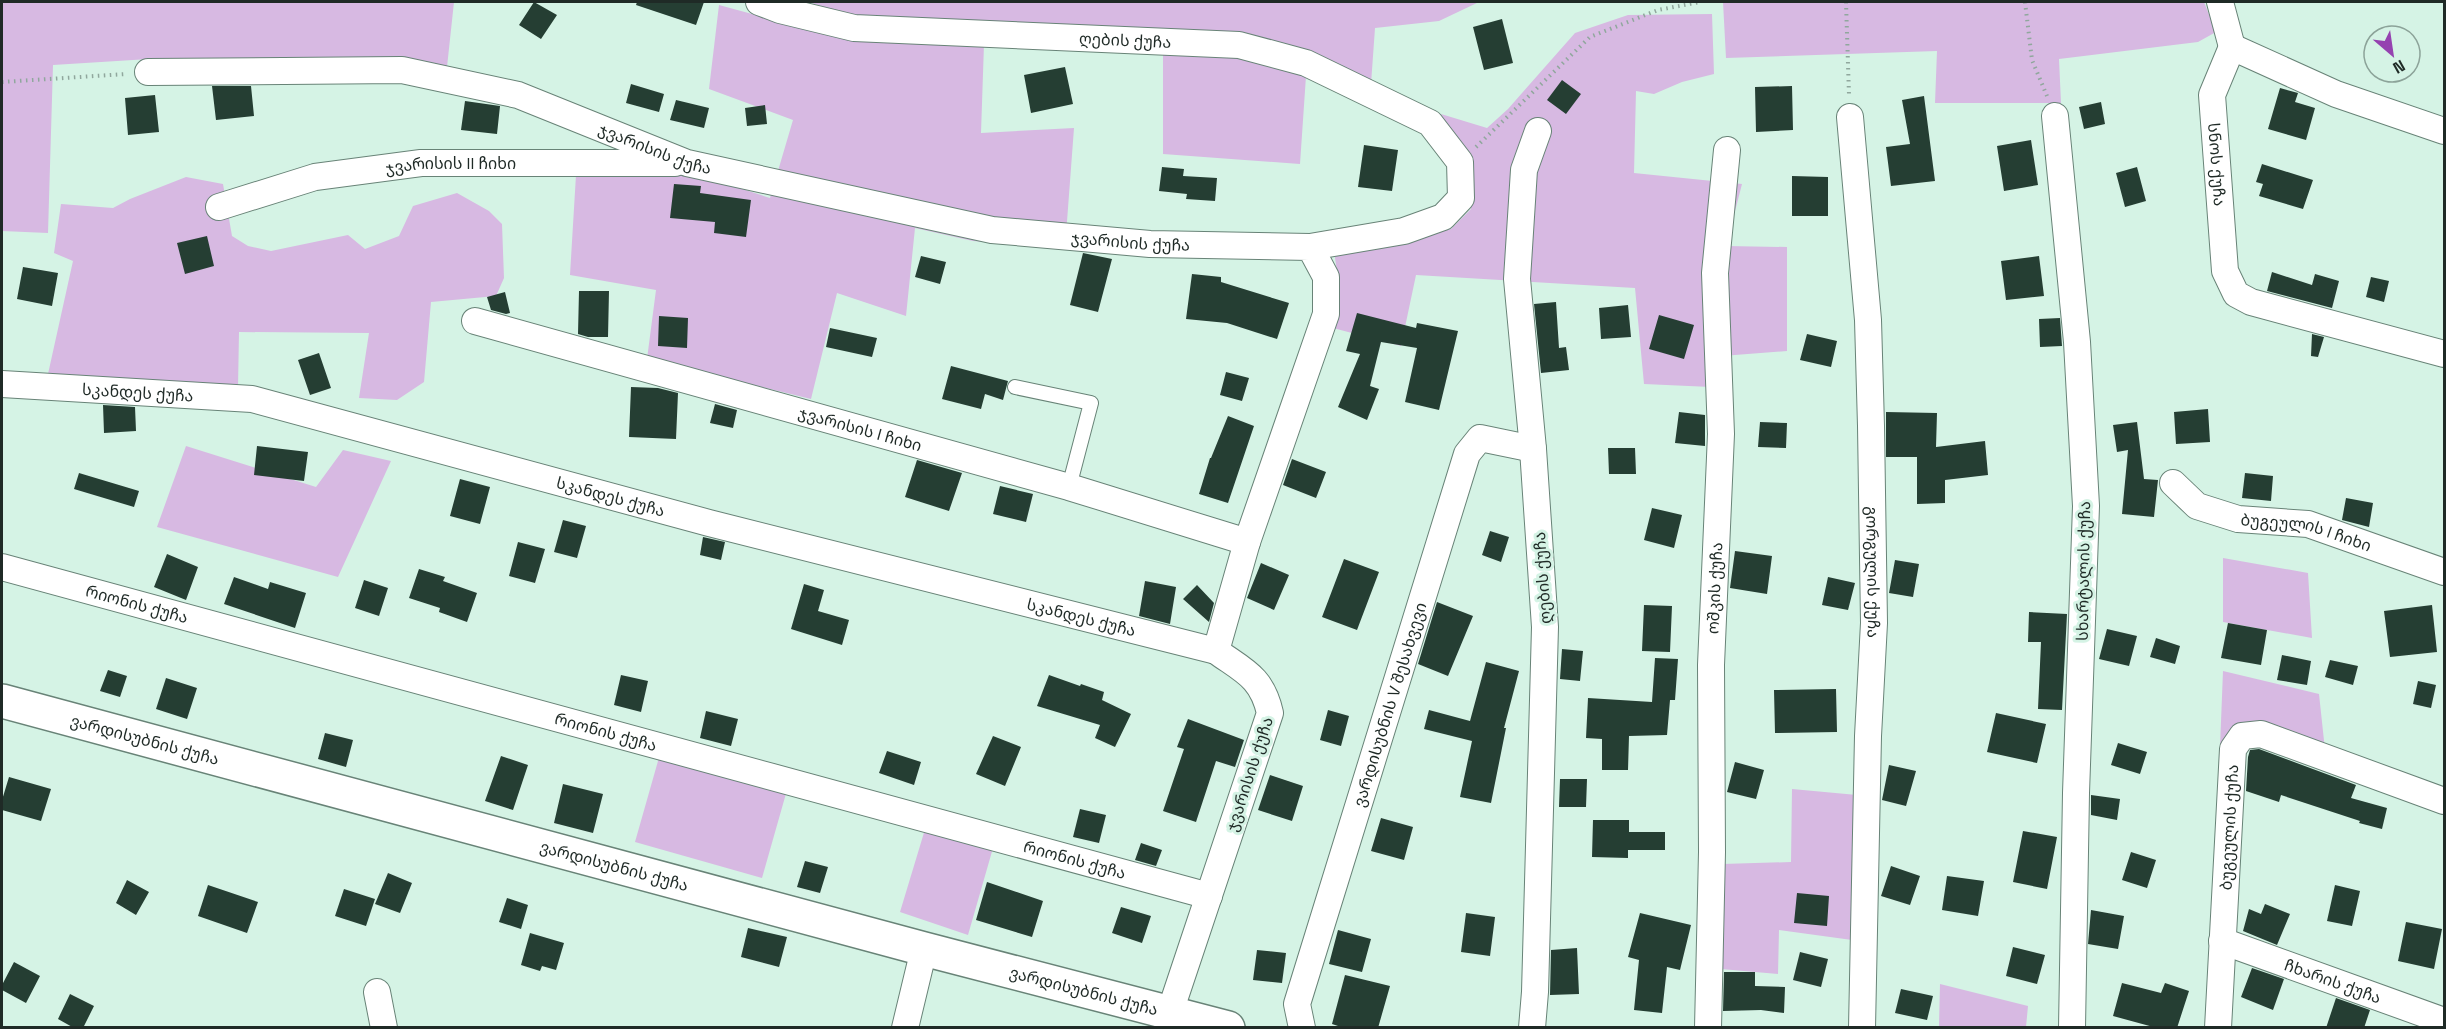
<svg xmlns="http://www.w3.org/2000/svg" width="2446" height="1029" viewBox="0 0 2446 1029" font-family="'Space Grotesk','Noto Sans Georgian',sans-serif">
<style>
.green{fill:#d7b9e2}
.building{fill:#253e33}
.lines{fill:none;stroke-linecap:round;stroke-linejoin:round}
.lane-casing{stroke:#688377;stroke-width:16}
.street-casing{stroke:#688377;stroke-width:28}
.secondary-casing{stroke:#688377;stroke-width:36}
.path{stroke:#90a79d;stroke-width:4;stroke-dasharray:1.5 4.5;stroke-linecap:butt}
.lane{stroke:#fff;stroke-width:14}
.street{stroke:#fff;stroke-width:26}
.secondary{stroke:#fff;stroke-width:33}
.labels{text-anchor:middle;stroke-width:6;stroke-linejoin:round;paint-order:stroke}
.street-label{font-size:16px;fill:#1f2a26;stroke:#d5f3e5}
</style>
<rect width="100%" height="100%" fill="#d5f3e5"/>
<path class="green" d="M2 2H454L447 67 149 59 53 65 48 233 2 231Z
M808 2H1479L1439 21 1375 28 1371 84 1313 59 863 19Z
M1723 2H2204L2216 32 2198 42 2059 59 2061 103H1935L1937 51 1726 58Z
M719 5 852 41 984 44 981 133 1074 128 1065 248 973 241 915 228 906 316 837 293 811 399 647 359 656 290 570 275 576 175 678 168 770 198 793 120 709 89Z
M1712 14 1714 74 1682 82 1654 94 1636 91 1634 173 1742 184 1726 246 1787 247V351L1709 357 1711 387 1644 384 1635 288 1416 275 1401 346 1333 328 1339 285 1334 251 1451 229 1471 209 1473 170 1441 114 1487 128 1508 109 1575 33 1628 15Z
M1163 51 1242 54 1306 76 1300 164 1163 154Z
M186 177 223 184 232 236 248 246 271 251 348 235 365 249 399 236 413 206 457 193 489 211 502 224 504 278 496 296 431 302 424 382 397 400 359 398 369 333 239 332 238 387 48 374 73 261 54 253 61 204 113 208 130 199Z
M186 446 316 487 343 450 391 461 338 577 157 527Z
M2223 558 2308 573 2312 638 2223 622Z
M2223 671 2319 694 2325 750 2234 729 2220 747Z
M660 754 787 790 762 878 635 842Z
M1792 789 1857 795 1852 940 1779 930 1778 974 1721 969 1722 864 1791 862Z
M926 826 993 848 968 935 900 912Z
M1940 984 2028 1006 2026 1027H1939Z"/>
<path class="building" d="M534 2 557 15 541 39 519 25Z
M637 2H704L696 25 636 5Z
M1502 19 1513 63 1484 70 1473 27Z
M1065 67 1073 104 1031 113 1024 75Z
M1562 80 1581 94 1566 114 1547 100Z
M631 84 664 94 659 112 626 103Z
M212 86H251L254 116 216 120Z
M1792 86 1793 130 1756 132 1755 87Z
M2280 88 2298 93 2295 102 2315 108 2306 140 2268 129Z
M155 95 159 132 128 135 125 98Z
M1924 96 1935 181 1891 186 1886 147 1910 144 1902 100Z
M676 100 709 108 704 128 670 120Z
M465 101 500 106 497 134 461 130Z
M2101 102 2105 124 2084 129 2079 107Z
M765 105 767 124 747 126 745 108Z
M2031 140 2038 185 2004 191 1997 146Z
M1364 145 1398 150 1392 191 1358 187Z
M2262 164 2313 180 2303 209 2259 196 2263 184 2256 182Z
M1162 167 1184 169 1183 176 1217 178 1215 201 1186 199 1187 194 1159 191Z
M2137 167 2146 201 2125 207 2116 173Z
M1792 176 1828 177V216H1792Z
M674 184 701 186 700 193 751 200 746 237 714 233 715 222 670 218Z
M207 236 214 266 185 274 177 243Z
M1083 253 1112 259 1098 312 1070 305Z
M921 256 946 262 940 284 915 277Z
M2039 256 2044 296 2006 300 2001 261Z
M23 267 58 273 52 306 17 299Z
M2272 272 2312 285 2315 274 2339 281 2332 308 2267 291Z
M1192 274 1221 277V282L1289 303 1277 339 1227 323 1186 319Z
M2371 277 2389 281 2384 302 2366 297Z
M579 291H609L608 337H588L578 334Z
M505 292 510 313 506 314 491 310 487 297Z
M1556 302 1559 348 1566 347 1569 370 1541 373 1534 304Z
M1628 305 1631 337 1601 339 1599 308Z
M1357 313 1416 328 1417 323 1458 331 1439 410 1405 402 1417 348 1381 342 1370 386 1379 389 1367 420 1338 407 1360 354 1346 351Z
M1659 315 1694 325 1684 359 1649 349Z
M659 316 688 318 687 348 658 346Z
M2060 318 2062 346 2040 347 2039 319Z
M830 328 877 338 872 357 826 347Z
M1807 334 1837 341 1831 367 1800 360Z
M2312 334 2324 337 2318 357 2311 356Z
M319 353 331 388 310 395 298 360Z
M951 366 1008 381 1003 400 985 394 981 409 942 399Z
M1226 372 1249 378 1242 401 1220 395Z
M631 387 658 388 678 393 676 439 629 437Z
M715 404 737 410 733 428 710 423Z
M103 405 135 407 136 431 104 433Z
M2208 409 2210 442 2176 444 2174 412Z
M1679 412 1705 415V446L1675 443Z
M1886 412 1937 413 1936 447 1985 441 1988 475 1945 480V503L1917 504V457H1886Z
M1228 416 1254 426 1228 503 1199 494 1210 458H1211Z
M1760 422 1787 423 1786 448 1758 447Z
M2137 422 2144 479 2158 480 2154 517 2122 514 2128 450 2117 452 2113 425Z
M257 446 308 452 304 481 254 475Z
M1608 448H1635L1636 474H1609Z
M1292 459 1326 472 1316 498 1283 485Z
M917 460 962 473 949 511 905 497Z
M79 473 139 491 134 507 74 489Z
M2245 473 2273 476 2271 501 2242 498Z
M460 479 490 487 480 524 450 516Z
M1000 486 1033 494 1026 522 993 514Z
M2346 498 2373 503 2369 527 2342 520Z
M1652 508 1682 515 1674 548 1644 540Z
M563 520 586 526 577 558 554 552Z
M1490 531 1509 537 1501 562 1482 555Z
M703 537 725 542 721 560 700 555Z
M518 542 545 549 535 583 509 576Z
M1735 551 1772 556 1767 594 1730 588Z
M167 554 198 567 186 600 154 587Z
M1344 559 1379 572 1357 630 1322 617Z
M1895 560 1919 564 1913 597 1889 593Z
M1261 563 1289 575 1274 610 1247 598Z
M419 569 445 577 443 581 477 593 467 622 439 612 440 608 409 598Z
M234 577 268 589 270 582 306 593 295 628 224 604Z
M1828 577 1855 583 1848 610 1822 605Z
M364 580 388 588 379 616 355 608Z
M1145 581 1176 587 1170 624 1139 616Z
M804 584 824 590 818 611 849 620 842 645 791 629Z
M1197 585 1214 603 1209 622 1183 599Z
M1437 602 1473 616 1448 676 1418 664Z
M1644 605 1672 606 1670 652 1642 651Z
M2432 605 2437 652 2390 657 2384 611Z
M2029 612 2067 614 2062 710 2038 709 2041 642H2028Z
M2228 623 2267 630 2261 665 2221 658Z
M2107 629 2137 636 2129 666 2099 659Z
M2156 638 2180 646 2175 664 2150 657Z
M1562 649 1583 651 1580 681 1560 679Z
M2282 655 2311 661 2307 685 2277 680Z
M1655 658 1678 659 1675 700H1670L1667 735 1629 736 1628 770H1602V739L1586 738 1588 698 1652 702Z
M2330 660 2358 666 2353 685 2325 677Z
M1486 662 1519 671 1504 728H1506L1491 803 1460 797 1472 741 1424 729 1429 710 1470 721Z
M108 670 127 676 120 697 100 691Z
M621 675 648 681 641 712 614 705Z
M1049 675 1080 686 1081 684 1104 692 1102 700 1131 714 1115 747 1095 738 1100 725 1037 706Z
M166 678 197 688 187 719 156 709Z
M2418 681 2436 685 2431 708 2413 704Z
M1836 689 1837 732 1775 733 1774 690Z
M1328 710 1349 716 1341 746 1320 740Z
M706 711 738 719 731 746 700 738Z
M1996 713 2046 724 2037 763 1987 752Z
M1188 719 1244 740 1235 767 1216 761 1196 822 1163 811 1184 749 1177 747Z
M325 733 353 740 346 767 318 759Z
M993 736 1021 747 1005 786 976 774Z
M2118 743 2147 752 2140 774 2111 765Z
M2259 749 2356 785 2351 798 2387 808 2382 829 2359 823 2360 821 2281 795 2279 802 2246 791 2248 757 2250 750Z
M887 751 921 762 914 785 879 773Z
M501 756 528 765 513 810 485 801Z
M1735 762 1764 770 1756 799 1727 792Z
M1889 765 1916 771 1906 806 1882 800Z
M1270 775 1303 786 1292 821 1258 810Z
M9 777 51 789 41 821 2 810V800Z
M1560 779H1587L1586 807H1559Z
M563 784 603 794 593 833 554 823Z
M2091 795 2120 799 2117 820 2091 815Z
M1080 809 1106 815 1099 843 1073 837Z
M1381 818 1413 827 1404 860 1371 851Z
M1593 820H1629V832H1665V850H1628V858L1592 857Z
M2023 831 2057 837 2047 889 2013 882Z
M1141 843 1162 850 1156 866 1135 860Z
M2131 852 2156 860 2147 888 2122 880Z
M805 861 828 867 820 893 797 887Z
M1891 866 1920 876 1910 905 1881 896Z
M388 873 412 883 400 913 375 904Z
M1947 876 1984 881 1978 916 1942 910Z
M127 880 149 892 136 915 116 903Z
M987 882 1043 901 1032 937 976 920Z
M208 885 258 902 247 933 198 916Z
M2335 885 2360 891 2352 926 2327 921Z
M344 889 375 899 366 926 335 916Z
M1797 893 1829 896 1827 926 1794 923Z
M507 898 528 905 521 929 499 922Z
M2265 904 2290 914 2277 945 2243 931 2249 909 2261 914Z
M1121 907 1151 916 1142 943 1112 933Z
M2091 910 2124 916 2118 949 2088 944Z
M1466 913 1495 917 1490 956 1461 952Z
M1640 913 1691 925 1680 970 1667 967 1662 1013 1634 1010 1639 960 1628 957Z
M2406 922 2442 929 2434 969 2398 961Z
M748 928 787 937 779 967 741 957Z
M1338 930 1371 939 1362 972 1329 964Z
M530 933 564 943 556 970 542 966 540 971 521 965Z
M2013 947 2045 955 2037 984 2006 976Z
M1577 948 1579 994 1550 995 1551 950Z
M1257 950 1286 953 1282 983 1253 980Z
M1800 952 1828 959 1821 987 1793 980Z
M14 962 40 976 26 1003 2 990V985Z
M2252 968 2284 979 2273 1010 2241 997Z
M1724 972H1755V986L1785 987 1784 1013 1761 1010 1723 1011Z
M1345 975 1390 986 1378 1028H1344L1332 1024Z
M2122 983 2161 993 2165 983 2189 991 2177 1028H2157L2113 1016Z
M1901 989 1933 996 1927 1020 1895 1013Z
M70 994 94 1006 83 1028H74L58 1019Z
M2336 998 2370 1010 2364 1028H2326Z"/>
<g class="lines">
<defs>
<path id="lane" d="M1015 387 1091 403 1069 487"/>
<g id="street">
<path id="s1" d="M759 2 780 10 854 28 1239 45 1306 63 1430 123 1460 162 1461 198 1443 217 1404 231 1310 247"/>
<path d="M2220 2 2232 47"/>
<path id="s2" d="M148 72 402 70 518 95 687 163 992 230 1150 244 1310 247 1326 277V314L1247 542 1216 651C1244 671 1262 677 1270 713L1170 1012"/>
<path d="M2055 116 2077 342 2086 506 2076 793 2072 1028"/>
<path id="s3" d="M1850 117 1868 320 1871 426 1874 623 1868 736 1862 1028"/>
<path id="s4" d="M2444 131 2336 94 2232 47 2212 95 2225 271 2236 294 2251 302 2444 354"/>
<path id="s5" d="M219 207 315 177 421 163H675"/>
<path id="s6" d="M475 321 1069 487 1247 542"/>
<path id="s7" d="M2 384 252 399 709 523 1216 651"/>
<path id="s8" d="M2173 483 2197 506 2238 519 2308 524 2444 572"/>
<path id="s9" d="M2 567 1209 896"/>
<path id="s10" d="M2222 941 2444 1021"/>
<path d="M377 992 384 1028"/>
<path d="M905 1028 924 949"/>
<path id="s11" d="M1302 1028 1297 1004 1467 454 1480 438 1533 449"/>
<path d="M1532 1028 1535 992 1545 627 1533 449 1517 279 1524 170 1538 131"/>
<path id="s12" d="M1708 1028 1712 852 1711 665 1721 434 1715 273 1727 150"/>
<path id="s13" d="M2218 1028 2233 749 2242 736 2261 734 2444 801"/>
</g>
<g id="secondary">
<path id="s14" d="M2 701 924 949 1228 1028"/>
</g>
</defs>
<use href="#lane" class="lane-casing"/>
<use href="#street" class="street-casing"/>
<use href="#secondary" class="secondary-casing"/>
<path class="path" d="M1846 2 1849 95
M2025 2 2032 60 2047 96
M2 82 126 74
M1476 147 1590 37 1658 10 1700 2"/>
<use href="#lane" class="lane"/>
<use href="#street" class="street"/>
<use href="#secondary" class="secondary"/>
</g>
<g class="labels">
<g class="street-label">
<text dy="6" stroke="none"><textPath href="#s1" startOffset="370">ღების ქუჩა</textPath></text>
<text dy="6" stroke="none"><textPath href="#s2" startOffset="520">ჯვარისის ქუჩა</textPath></text>
<text dy="6" stroke="none"><textPath href="#s4" startOffset="350">სნოს ქუჩა</textPath></text>
<text dy="6" stroke="none"><textPath href="#s5" startOffset="237">ჯვარისის II ჩიხი</textPath></text>
<text dy="6" stroke="none"><textPath href="#s2" startOffset="1006">ჯვარისის ქუჩა</textPath></text>
<text dy="6" stroke="none"><textPath href="#s7" startOffset="136">სკანდეს ქუჩა</textPath></text>
<text dy="6" stroke="none"><textPath href="#s6" startOffset="400">ჯვარისის I ჩიხი</textPath></text>
<text dy="6" stroke="none"><textPath href="#s7" startOffset="622">სკანდეს ქუჩა</textPath></text>
<text dy="6" stroke="none"><textPath href="#s8" startOffset="146">ბუგეულის I ჩიხი</textPath></text>
<text transform="translate(2083 571) rotate(-89)" y="6">სხარტალის ქუჩა</text>
<text dy="6" stroke="none"><textPath href="#s3" startOffset="456">გორგულის ქუჩა</textPath></text>
<text transform="translate(1542 578) rotate(-94)" y="6">ღების ქუჩა</text>
<text dy="6" stroke="none"><textPath href="#s12" startOffset="440">ოშკის ქუჩა</textPath></text>
<text dy="6" stroke="none"><textPath href="#s9" startOffset="140">რიონის ქუჩა</textPath></text>
<text dy="6" stroke="none"><textPath href="#s7" startOffset="1108">სკანდეს ქუჩა</textPath></text>
<text dy="6" stroke="none"><textPath href="#s11" startOffset="338">ვარდისუბნის V შესახვევი</textPath></text>
<text dy="6" stroke="none"><textPath href="#s9" startOffset="626">რიონის ქუჩა</textPath></text>
<text dy="6" stroke="none"><textPath href="#s14" startOffset="148">ვარდისუბნის ქუჩა</textPath></text>
<text transform="translate(1249 774) rotate(-72)" y="6">ჯვარისის ქუჩა</text>
<text dy="6" stroke="none"><textPath href="#s13" startOffset="201">ბუგეულის ქუჩა</textPath></text>
<text dy="6" stroke="none"><textPath href="#s9" startOffset="1112">რიონის ქუჩა</textPath></text>
<text dy="6" stroke="none"><textPath href="#s14" startOffset="634">ვარდისუბნის ქუჩა</textPath></text>
<text dy="6" stroke="none"><textPath href="#s10" startOffset="118">ჩხარის ქუჩა</textPath></text>
<text dy="6" stroke="none"><textPath href="#s14" startOffset="1120">ვარდისუბნის ქუჩა</textPath></text>
</g>
</g>
<rect width="2446" height="1029" fill="none" stroke="#1f2a26" stroke-width="6"/>
<g transform="translate(2392 54) rotate(151)"><circle r="28" fill="#d5f3e5" stroke="#8ca399" stroke-width="1.5"/>
<path d="M0-4.5L10 22L0 15L-10 22Z" fill="#9542b0"/>
<text y="-9" font-size="16" font-weight="bold" text-anchor="middle" fill="#1f2a26">N</text>
</g>
</svg>
